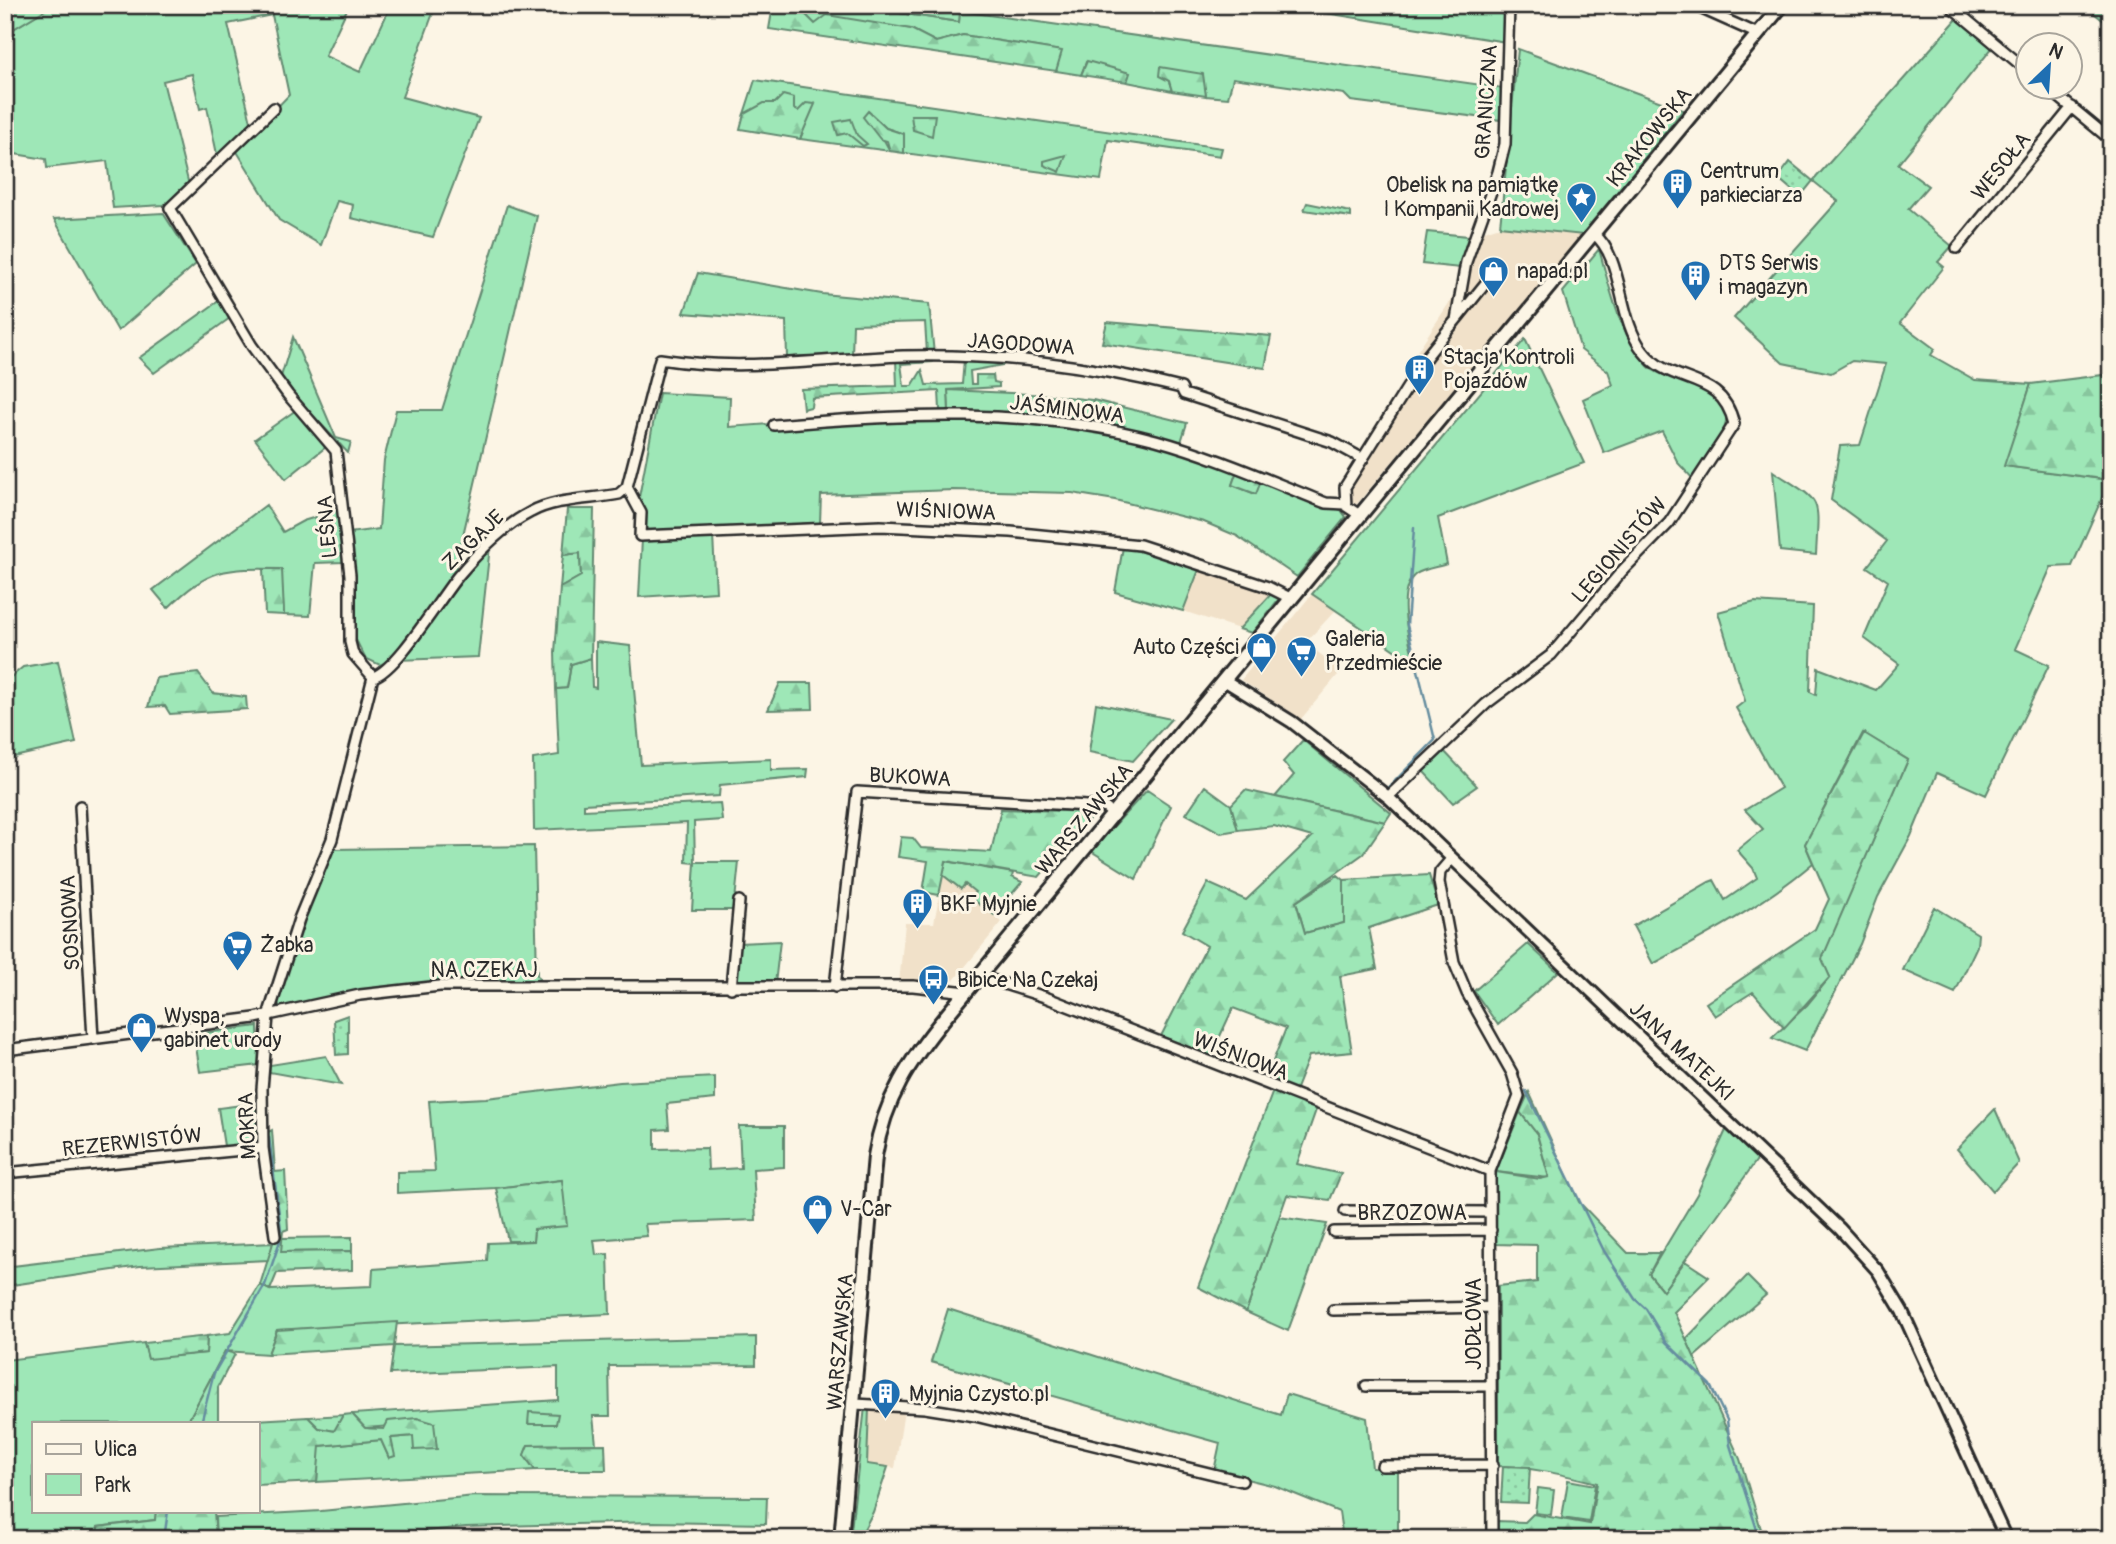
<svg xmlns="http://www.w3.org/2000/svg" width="2116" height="1544" viewBox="0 0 2116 1544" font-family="Pangolin,sans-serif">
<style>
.built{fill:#f1e1c9}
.green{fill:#9ee7b7;stroke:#648971;stroke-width:2}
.forest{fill:url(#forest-firs);stroke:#648971;stroke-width:2}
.park{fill:url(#park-dots);stroke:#648971;stroke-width:2}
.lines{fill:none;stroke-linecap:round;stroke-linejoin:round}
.stream{stroke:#658d9f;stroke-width:2.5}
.minor-casing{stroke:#2b2b2b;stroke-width:14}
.tertiary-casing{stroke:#2b2b2b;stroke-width:16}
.secondary-casing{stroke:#2b2b2b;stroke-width:18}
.minor{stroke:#fcf5e5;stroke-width:9}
.tertiary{stroke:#fcf5e5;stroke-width:10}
.secondary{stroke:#fcf5e5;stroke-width:12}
.labels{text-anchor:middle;stroke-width:6;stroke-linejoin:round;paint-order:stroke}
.street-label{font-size:21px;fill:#2b2b2b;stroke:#fcf5e5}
.poi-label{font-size:21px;fill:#2b2b2b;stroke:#fcf5e5;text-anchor:start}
</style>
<defs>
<pattern id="forest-firs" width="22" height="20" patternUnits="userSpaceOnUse" patternTransform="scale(1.75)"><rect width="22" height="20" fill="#9ee7b7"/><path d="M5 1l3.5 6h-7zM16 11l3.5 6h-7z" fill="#88c69e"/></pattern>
<pattern id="park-dots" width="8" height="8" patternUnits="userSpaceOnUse" patternTransform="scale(1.75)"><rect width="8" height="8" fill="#9ee7b7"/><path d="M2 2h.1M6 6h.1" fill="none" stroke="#88c69e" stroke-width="1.8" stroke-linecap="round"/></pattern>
</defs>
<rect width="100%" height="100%" fill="#fcf5e5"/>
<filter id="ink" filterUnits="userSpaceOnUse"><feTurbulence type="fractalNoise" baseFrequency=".0143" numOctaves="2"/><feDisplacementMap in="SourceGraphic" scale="14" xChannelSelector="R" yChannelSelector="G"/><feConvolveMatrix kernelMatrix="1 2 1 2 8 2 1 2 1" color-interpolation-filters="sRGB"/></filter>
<g filter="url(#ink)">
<path class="built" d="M1500 226 1583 235 1356 505 1349 499 1353 484 1429 360 1416 353 1457 291 1466 245 1478 233Z
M1200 567 1273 592 1239 629 1183 611Z
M1312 594 1335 611 1305 643 1342 670 1301 719 1241 680Z
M943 875 960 889 964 884 975 893 972 898 1002 922 954 980 899 984 905 923H934Z
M869 1408 904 1411 895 1468 867 1464Z"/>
<path class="green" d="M53 5H349L325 56 360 72 391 5H436L402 97 479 118 433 237 351 218 353 205 337 201 321 245 279 220 236 150 289 95 272 15 228 24 252 126 218 159 207 107 200 109 192 74 163 81 189 185 164 205 113 208 107 161 47 168 46 159 9 153 5 136V34Z
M846 5 959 22 960 11 1503 88 1501 120 1351 101 1344 94 1233 78 1228 98 1206 96 1202 74 1169 81 1172 91 1127 82 1129 74 1086 62 1081 75 1056 71 1061 51 963 35 936 42 911 29 815 24 800 9 773 6Z
M1276 5H1505L1506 42Z
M2084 5H2111V27Z
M1958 18 1993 47 1898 164 1928 186 1908 209 1952 246 1938 262 1944 267 1900 323 1935 349 1931 355 1975 380 2031 384 2005 466 2110 480 2072 566 2051 567 2015 649 2049 665 1986 795 1937 773 1911 836 1878 897 1860 944 1805 1051 1772 1038 1807 1005 1830 977 1821 959 1908 760 1863 733 1805 844 1813 863C1765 904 1709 934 1653 964L1633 926 1709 882 1714 880 1725 900 1757 878 1753 868 1737 850 1763 829 1745 810 1781 788 1736 708 1745 701 1718 612 1755 602 1813 606 1810 692 1816 695 1818 668 1876 690 1899 664 1864 638 1888 581 1867 567 1887 541 1831 500 1840 446 1860 445 1886 364 1852 361 1831 373 1783 363 1734 318 1838 201 1813 181Z
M1518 49 1683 110 1583 235 1500 226Z
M755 80 1222 148 1220 156 1108 140 1101 180 904 153V134L886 128 868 111 890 151 800 139 814 104 799 112C778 99 764 104 744 114Z
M507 205 537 216 454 574 392 659 380 665 365 658 356 640 348 533 379 529 384 460 396 410H442Z
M163 213 196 264 118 331 54 219Z
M1427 232 1468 236 1460 268 1422 264Z
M1599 249C1610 288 1619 335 1648 366 1655 374 1672 377 1682 381 1754 403 1723 436 1694 480L1678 463 1662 431 1604 453 1583 399 1613 385 1608 371 1581 350 1563 292Z
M698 273 822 294 929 304 934 354 927 353 925 322 853 324 852 356 787 358 786 321 684 313Z
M220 300 230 318 154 373 139 358Z
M293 337 336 438 351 442 348 453 280 380Z
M1525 339 1584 463 1438 518 1447 564C1438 567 1423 569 1416 574 1394 591 1410 643 1415 664L1312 594Z
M948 390 1049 395 1044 417 949 413Z
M659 393 730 397 729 427 770 424 772 429C893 421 1021 408 1140 439 1173 447 1205 460 1237 471L1232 485 1255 494 1261 481 1341 510 1346 517 1297 577 1237 536 1204 522 1115 500 1072 493 953 490 821 495 820 523 646 531 639 497Z
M1093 400 1187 423 1180 445 1089 423Z
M296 410 327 446 286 479 255 439Z
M1773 471C1823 504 1819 494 1816 555L1780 551Z
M266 505 283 532 303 521 339 510 343 562 315 563 310 616 284 615 281 569C225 568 209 568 168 608L153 590Z
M713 536 716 592 639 597 642 539Z
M490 546 478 657 399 660Z
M1123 547 1200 567 1183 611 1115 592Z
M580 553 581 576 560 588 563 555Z
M1273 592 1281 596 1252 633 1239 629Z
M596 642 630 646 641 765 771 759V770L808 769 807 777 720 785 719 796 584 804V810L720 803 722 820 694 822 695 862H739L734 910H692L695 863 686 862 687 823 534 830 533 759 559 755 556 689 567 688 571 664 591 658 592 687 596 688Z
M58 661 76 743 5 759V682L23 667Z
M1096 703 1171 719 1133 761 1089 752Z
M1303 740 1391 813 1385 822 1275 797 1294 775 1283 762Z
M1443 750 1477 786 1453 803 1423 771Z
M1205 786 1231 805 1238 830 1221 833 1186 814Z
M1147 790 1171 806 1136 879 1091 851Z
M534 846 537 975 541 981 400 985 280 1008 277 999 305 917 334 849Z
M946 861 1013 873 1012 877 1022 882 994 915 971 898 975 892 965 884 961 889 943 875Z
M1338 875 1344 880V923L1305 933 1296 902Z
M1934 907 1978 934 1977 946 1955 993 1903 970Z
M780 941 775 984H735L738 943Z
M1528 944 1558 972 1498 1025 1474 991Z
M258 1026 259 1065 200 1072 194 1034Z
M326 1056 341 1085 269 1072 270 1065Z
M715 1077V1099L667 1104 669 1129 655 1130V1149L707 1148 708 1170 741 1168 739 1126H784V1167L753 1169 756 1220 645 1224 647 1236 594 1240 596 1255 608 1254 610 1314 277 1330 268 1354 225 1351 187 1423H33V1511H156L155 1520 98 1527 97 1539H5V1379L8 1378 5 1360 144 1343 148 1358 206 1353 207 1336 230 1333 260 1285 270 1290 372 1286 373 1269 487 1261 488 1243 533 1241 534 1229 561 1180 496 1188 397 1193V1172L435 1171 429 1101 486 1098 620 1082Z
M258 1103V1144L247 1147 224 1146 218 1108Z
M1995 1109 2019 1163 1993 1191 1957 1149Z
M1520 1112 1537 1134 1549 1178 1496 1172Z
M1727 1128 1759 1157 1663 1291 1649 1274 1697 1194Z
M272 1130 275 1171 270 1172 266 1133Z
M1279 1217 1327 1224 1288 1331 1246 1312Z
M352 1237V1251L280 1252 282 1238Z
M273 1243 270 1260 140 1266 5 1286V1267L160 1248Z
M1747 1276 1766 1295 1694 1357 1686 1339Z
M948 1309 1281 1415 1287 1394 1367 1418 1372 1468 1398 1469V1539H1343L1339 1512 1275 1486 1214 1471 1220 1443 931 1362Z
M756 1337V1365L609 1366 610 1416H593L596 1444 528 1445 524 1455 535 1470 317 1482 319 1446 381 1440 389 1458 391 1438 414 1436 433 1423 365 1428 352 1414 558 1400V1367L390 1374 394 1346Z
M865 1407 869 1408 867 1464 888 1467 873 1512 862 1533 866 1539H850Z
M343 1415 335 1431 319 1428 308 1417Z
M1568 1480 1595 1485 1589 1522 1562 1518Z
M1538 1488 1554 1490 1551 1515 1535 1513Z
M475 1496 767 1497 766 1524 654 1522 466 1527 347 1539H216L215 1517 321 1511Z"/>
<path class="forest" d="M5 5H53L5 34Z
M846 5H920L960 11 959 22Z
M773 6 800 9 815 24 827 15 911 29 936 42 963 35 1062 51 1056 71 769 29Z
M1087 61 1130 73 1127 82 1081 75Z
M1160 67 1203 74 1206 96 1172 91 1169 81 1159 76Z
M783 95 794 98V109L798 111 806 103 815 104 800 139 740 129 744 114 764 103H775Z
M868 111 886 128 904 134V153L890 151 887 141 880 139 863 117Z
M911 115H935L932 136 913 130Z
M851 119 857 135 867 144 863 146 847 133 838 135 834 122Z
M1066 155 1060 172 1044 165V161Z
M1307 203 1351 212V217L1304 210Z
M1107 322 1271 336 1265 368 1102 343Z
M896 359H933V362L901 364 904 386H912L922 370 926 385 962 384 964 360H1004L1003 365 970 371 971 384H976V375H993L994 382 999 383V387L948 390 949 413 940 410 939 391 812 398 811 407 803 409 801 389 897 386Z
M2111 374 2110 480 2004 466 2031 384Z
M1049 395 1093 400 1089 423 1044 417Z
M1237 471 1261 481 1256 494 1232 485Z
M567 509H594L591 658 571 664 567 688 556 689 555 652 560 588 581 576 580 553 563 555Z
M263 569H282L284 615 265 614Z
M198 673 213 693 246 697 247 709 170 714 165 706 148 707 156 678Z
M780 683H812L813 709 768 710Z
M1864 733 1908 760 1822 959 1830 977 1784 1028 1753 992 1715 1016 1706 1003 1815 929 1829 899 1805 844Z
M1245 790 1385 822 1363 854 1296 902 1305 933 1344 923V880L1429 875 1438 905 1369 928 1377 969 1340 976 1352 1052 1309 1056 1295 1091 1266 1079 1286 1028 1233 1008 1209 1060 1160 1038 1207 946 1182 931 1208 883 1246 900 1312 837 1274 826 1238 830 1231 805Z
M1001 809 1095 812 1039 877 946 861 939 895 923 892 928 861 898 857 901 837 913 838 921 848 991 852Z
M1273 1091 1317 1107 1297 1164 1341 1174 1330 1200 1287 1195 1246 1312 1198 1287Z
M1529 1092 1579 1202 1628 1253H1660L1649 1274 1663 1291 1685 1261 1709 1277 1674 1312 1740 1459 1764 1539H1497V1521L1525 1522 1533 1514 1590 1524 1597 1483C1565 1475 1531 1467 1498 1466V1286L1537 1282V1245L1495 1244 1496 1172 1540 1179 1549 1177 1537 1134 1520 1112Z
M285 1171 288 1229 283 1231 281 1252 352 1251V1270L277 1273 270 1290 260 1285 273 1243 263 1173Z
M562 1180 567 1226 534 1229 533 1241H508L496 1188Z
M397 1322 394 1346 268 1354 277 1330Z
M207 1336 206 1353 148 1359 144 1343Z
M225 1351 235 1354 218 1387V1422L308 1417 319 1428 334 1431 343 1415 352 1414 365 1428 384 1429 388 1421 417 1418 434 1423 437 1449 414 1450 413 1436 391 1438 395 1456 389 1458 381 1440 320 1446 317 1482 257 1485V1423H187Z
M529 1412 558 1414 556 1424H528Z
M605 1444 606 1470H535L524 1455 528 1445Z
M156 1511H214L216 1539H97L98 1527 155 1520Z"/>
<path class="park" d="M1790 162 1813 181 1800 197 1778 178Z
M348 1015V1054L336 1055 334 1020Z
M1503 1466 1530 1467 1528 1503 1501 1502Z"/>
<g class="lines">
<path class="stream" d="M1387 789 1435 740 1407 625 1414 528
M1395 796 1426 826
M1526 1091 1604 1251 1635 1299 1646 1309 1666 1342 1710 1385 1727 1420 1730 1445 1760 1539
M269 1137 281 1230
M201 1423 214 1373 265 1285 280 1241
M164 1539 168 1511"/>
<defs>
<path id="minor" d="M1693 5 1758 34
M1949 5 2028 71
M2048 88 2111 140
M274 108 170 208 252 346 288 395 336 451 350 575V642L353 654 373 677
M1957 248 2072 107
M1456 320 1466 262 1498 172 1505 144 1509 5
M774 425C900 414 1032 407 1156 440 1214 456 1270 481 1326 503L1345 504
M627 487 641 513 640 536 880 526 1011 532 1140 545 1268 587 1292 599
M1361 516 1346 506 1345 487 1427 356 1493 274
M373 677C397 670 440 598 458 576 478 552 503 526 531 512 557 498 590 500 619 494L627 487 660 359C741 372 822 359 903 356 1003 354 1085 364 1181 388L1184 394 1332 442 1363 459
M1388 797 1486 704 1551 655 1623 570 1669 523 1734 424C1721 369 1671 388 1643 351 1617 318 1624 258 1594 234
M80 806 93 1039
M1452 858 1440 872 1439 882 1454 962 1467 993 1512 1073 1519 1096 1490 1171 1492 1539
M979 976 1045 997 1490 1171
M835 987 857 792 1104 807 1113 814
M731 988 739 901
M5 1050 255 1018 360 995 440 986H913L967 992
M5 1173 263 1148
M1345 1211 1490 1212
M1334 1232 1491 1230
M275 1236 263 1148 262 1089 268 1016 299 919 332 839 373 677
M1333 1310 1491 1307
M1366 1386H1491
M855 1404 925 1408 975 1416 1242 1481
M1382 1466 1493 1465"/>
<path id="tertiary" d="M1224 680 1292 722 1388 797 1840 1229 1878 1271 1902 1311 2006 1539"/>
<path id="secondary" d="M841 1539 875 1156C884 1099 910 1060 946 1016L1782 5"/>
</defs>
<use href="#minor" class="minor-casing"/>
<use href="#tertiary" class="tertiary-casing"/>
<use href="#secondary" class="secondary-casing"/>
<use href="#minor" class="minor"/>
<use href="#tertiary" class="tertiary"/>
<use href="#secondary" class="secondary"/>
</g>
</g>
<defs>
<symbol id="building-pin" viewBox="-11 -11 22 30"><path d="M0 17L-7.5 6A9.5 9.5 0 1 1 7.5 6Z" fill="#1f6fb2" stroke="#fcf5e5"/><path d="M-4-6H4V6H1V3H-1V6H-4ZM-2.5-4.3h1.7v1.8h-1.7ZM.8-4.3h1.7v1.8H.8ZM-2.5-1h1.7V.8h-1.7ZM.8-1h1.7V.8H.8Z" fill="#fff"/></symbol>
<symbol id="sight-pin" viewBox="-11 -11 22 30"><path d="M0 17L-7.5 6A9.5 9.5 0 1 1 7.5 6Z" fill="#1f6fb2" stroke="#fcf5e5"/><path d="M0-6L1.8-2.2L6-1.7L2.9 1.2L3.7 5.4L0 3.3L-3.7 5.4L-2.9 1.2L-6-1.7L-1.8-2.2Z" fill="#fff"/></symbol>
<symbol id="shop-pin" viewBox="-11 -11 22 30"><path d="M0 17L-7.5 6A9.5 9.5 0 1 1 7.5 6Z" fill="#1f6fb2" stroke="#fcf5e5"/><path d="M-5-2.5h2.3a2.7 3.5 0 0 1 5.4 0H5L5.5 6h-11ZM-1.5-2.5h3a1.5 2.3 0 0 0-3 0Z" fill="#fff"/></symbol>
<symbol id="supermarket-pin" viewBox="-11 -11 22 30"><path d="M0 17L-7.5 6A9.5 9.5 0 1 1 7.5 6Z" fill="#1f6fb2" stroke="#fcf5e5"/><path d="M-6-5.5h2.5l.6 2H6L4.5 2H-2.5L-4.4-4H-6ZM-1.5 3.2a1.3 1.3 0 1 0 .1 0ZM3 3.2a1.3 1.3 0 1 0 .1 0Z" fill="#fff"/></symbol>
<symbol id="bus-pin" viewBox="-11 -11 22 30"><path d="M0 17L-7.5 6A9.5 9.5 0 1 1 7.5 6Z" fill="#1f6fb2" stroke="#fcf5e5"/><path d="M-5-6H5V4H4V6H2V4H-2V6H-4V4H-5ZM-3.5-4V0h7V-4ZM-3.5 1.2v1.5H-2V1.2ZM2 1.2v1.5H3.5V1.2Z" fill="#fff"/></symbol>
</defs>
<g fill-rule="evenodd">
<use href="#building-pin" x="1660" y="166" width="35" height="47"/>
<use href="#sight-pin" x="1564" y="180" width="35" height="47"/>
<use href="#shop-pin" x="1476" y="254" width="35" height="47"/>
<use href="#building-pin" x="1678" y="258" width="35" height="47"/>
<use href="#building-pin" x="1402" y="352" width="35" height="47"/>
<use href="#shop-pin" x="1244" y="630" width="35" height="47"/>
<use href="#supermarket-pin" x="1284" y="634" width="35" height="47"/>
<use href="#building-pin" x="900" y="886" width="35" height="47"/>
<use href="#supermarket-pin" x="220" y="928" width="35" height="47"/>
<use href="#bus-pin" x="916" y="962" width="35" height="47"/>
<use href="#shop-pin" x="124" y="1010" width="35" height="47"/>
<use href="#shop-pin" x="800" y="1192" width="35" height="47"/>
<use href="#building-pin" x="868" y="1376" width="35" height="47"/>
</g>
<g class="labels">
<g class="street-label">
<text transform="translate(1486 102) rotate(-86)" y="7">GRANICZNA</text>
<text transform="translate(1649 137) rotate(-51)" y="7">KRAKOWSKA</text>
<text transform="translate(2001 166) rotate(-51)" y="7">WESOŁA</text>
<text transform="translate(1021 344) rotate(4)" y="7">JAGODOWA</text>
<text transform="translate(1067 409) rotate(7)" y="7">JAŚMINOWA</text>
<text transform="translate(946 511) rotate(2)" y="7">WIŚNIOWA</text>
<text transform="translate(327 527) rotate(-95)" y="7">LEŚNA</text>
<text transform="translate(473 540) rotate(-44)" y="7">ZAGAJE</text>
<text transform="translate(1619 550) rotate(-49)" y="7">LEGIONISTÓW</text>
<text transform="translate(910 777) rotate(3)" y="7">BUKOWA</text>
<text transform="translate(1084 819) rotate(-50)" y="7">WARSZAWSKA</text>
<text transform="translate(70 923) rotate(-93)" y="7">SOSNOWA</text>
<text x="484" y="977">NA CZEKAJ</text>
<text transform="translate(1682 1051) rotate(43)" y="7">JANA MATEJKI</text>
<text transform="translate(1241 1056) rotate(21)" y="7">WIŚNIOWA</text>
<text transform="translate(247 1126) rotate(-93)" y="7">MOKRA</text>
<text transform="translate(132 1142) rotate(-6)" y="7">REZERWISTÓW</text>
<text x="1412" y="1220">BRZOZOWA</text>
<text transform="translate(1474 1324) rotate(-90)" y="7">JODŁOWA</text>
<text transform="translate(840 1342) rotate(-85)" y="7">WARSZAWSKA</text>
</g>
<g class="poi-label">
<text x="1700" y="178">Centrum<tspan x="1700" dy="24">parkieciarza</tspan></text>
<text x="1559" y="192" text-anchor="end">Obelisk na pamiątkę<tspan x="1559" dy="24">I Kompanii Kadrowej</tspan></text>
<text x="1719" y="270">DTS Serwis<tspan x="1719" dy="24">i magazyn</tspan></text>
<text x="1517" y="278">napad.pl</text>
<text x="1443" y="364">Stacja Kontroli<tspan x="1443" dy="24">Pojazdów</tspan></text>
<text x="1325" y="646">Galeria<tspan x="1325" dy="24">Przedmieście</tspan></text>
<text x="1239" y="654" text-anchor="end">Auto Części</text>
<text x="940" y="911">BKF Myjnie</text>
<text x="260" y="952">Żabka</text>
<text x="957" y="987">Bibice Na Czekaj</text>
<text x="164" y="1023">Wyspa,<tspan x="164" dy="24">gabinet urody</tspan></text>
<text x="840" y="1216">V-Car</text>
<text x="909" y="1401">Myjnia Czysto.pl</text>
</g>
</g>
<rect width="2116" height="1544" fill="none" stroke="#fcf5e5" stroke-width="28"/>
<rect x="14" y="14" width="2088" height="1516" fill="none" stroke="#2b2b2b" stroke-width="2.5" filter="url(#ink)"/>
<rect x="32" y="1422" width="228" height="91" fill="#fcf5e5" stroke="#a8a49b" stroke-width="2"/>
<rect x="46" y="1444" width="35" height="10" fill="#fcf5e5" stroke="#a8a49b" stroke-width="2"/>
<text x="94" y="1456" font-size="21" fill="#2b2b2b">Ulica</text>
<rect x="46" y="1474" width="35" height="21" fill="#9ee7b7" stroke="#a8a49b" stroke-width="2"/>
<text x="94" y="1492" font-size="21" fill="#2b2b2b">Park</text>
<g transform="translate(2049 66) rotate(25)"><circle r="33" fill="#fcf5e5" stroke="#a8a49b" stroke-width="2"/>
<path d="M0-5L12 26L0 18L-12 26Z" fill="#1f6fb2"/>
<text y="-10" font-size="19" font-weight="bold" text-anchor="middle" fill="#2b2b2b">N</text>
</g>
</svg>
